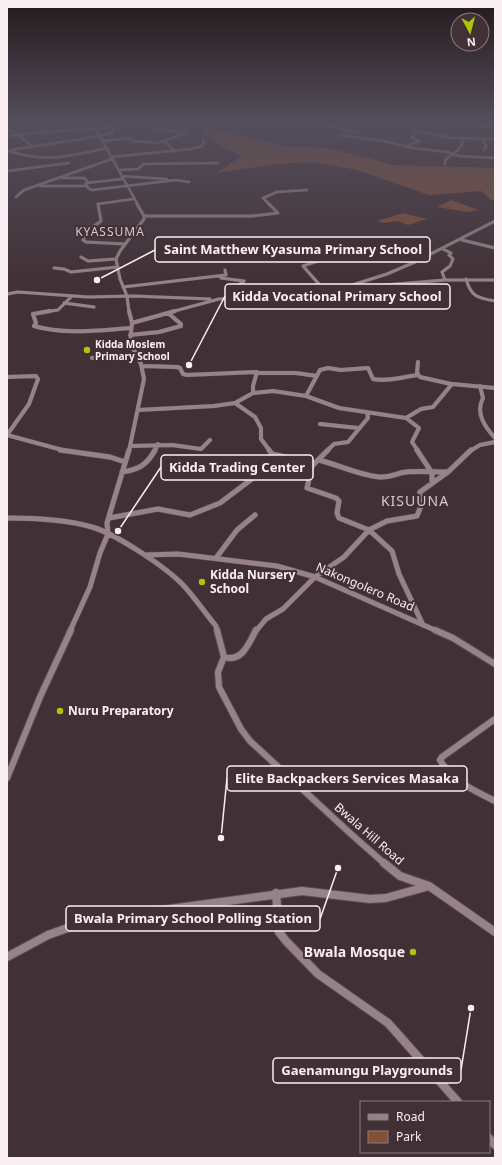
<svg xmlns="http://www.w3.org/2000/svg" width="502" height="1165" viewBox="0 0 502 1165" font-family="'Noto Sans',sans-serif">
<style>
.green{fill:#835036}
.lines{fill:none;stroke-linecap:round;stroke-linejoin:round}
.minor-far5-casing{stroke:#5a4c50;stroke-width:3}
.minor-far4-casing{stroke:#5a4c50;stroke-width:3.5}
.minor-far3-casing{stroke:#5a4c50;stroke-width:4.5}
.minor-far2-casing{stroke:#5a4c50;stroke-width:6}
.minor-far1-casing{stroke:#5a4c50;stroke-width:8}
.minor-casing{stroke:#5a4c50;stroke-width:10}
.minor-far5{stroke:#968287;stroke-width:2.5}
.minor-far4{stroke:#968287;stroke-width:3}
.minor-far3{stroke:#968287;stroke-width:4}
.minor-far2{stroke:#968287;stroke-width:5}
.minor-far1{stroke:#968287;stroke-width:6}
.minor{stroke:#968287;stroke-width:8}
.poi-dot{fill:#aec60a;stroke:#413035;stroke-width:1.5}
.labels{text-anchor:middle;stroke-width:4;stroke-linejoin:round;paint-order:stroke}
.far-poi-label{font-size:10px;font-weight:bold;fill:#faeff2;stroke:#413035;text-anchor:start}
.far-quarter-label{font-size:12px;letter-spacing:1px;fill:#dcc7cc;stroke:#413035}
.poi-label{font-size:12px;font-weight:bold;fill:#faeff2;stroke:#413035;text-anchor:start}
.street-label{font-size:12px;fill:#faeff2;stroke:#413035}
.quarter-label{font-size:14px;letter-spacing:1px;fill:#dcc7cc;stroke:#413035}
.near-poi-label{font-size:14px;font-weight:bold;fill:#faeff2;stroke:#413035;text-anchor:end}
.leader{fill:none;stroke:#faeff2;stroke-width:1.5}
.callout-dot{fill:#faeff2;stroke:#413035;stroke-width:1.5}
.callout{fill:#413035;stroke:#faeff2;stroke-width:1.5}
.callout-label{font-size:13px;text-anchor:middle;font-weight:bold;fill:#faeff2}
</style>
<rect width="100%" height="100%" fill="#413035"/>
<path class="green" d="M213 129 283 146 329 148 394 165 495 168V200H491L481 191 429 195 357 170 313 162 276 164 217 173 241 156 219 145 202 132Z
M451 200 478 210 467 212 437 207Z
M403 213 427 219 408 225 398 221 383 223 377 221Z"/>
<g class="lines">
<defs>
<path id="minor-far5" d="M42 122 38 127 44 131
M92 122 138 205
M126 122 140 126 185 133
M232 122 237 124
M303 122 358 132
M392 122 411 126 413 127V130L453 138 495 139
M433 124 495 127
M412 127 435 123
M95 128 131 124
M7 129 17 134 33 147
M420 131 414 133 412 138 419 141 405 147 447 152 459 156 495 158
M340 135 383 141 405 146
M7 136C36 132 65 131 95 128
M100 136 112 133 114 130 110 127
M483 139 486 146 484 150
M103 141 130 138 133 141 158 143 186 133
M165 141 174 151
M11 150 100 136
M9 151C44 163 71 156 106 148
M111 157 191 149 202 146 204 142 203 140
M445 164V160L457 151 463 143 461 140 462 138
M119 170 138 169 144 164 218 163
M7 171 69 163
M121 176 167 179
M62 178H84L88 182
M122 179 86 183 88 188 92 190 176 180 189 182
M40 186H87
M16 197 24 190 112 159
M98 205V204L133 199
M270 205 263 198 277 192 307 190"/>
<path id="minor-far4" d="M98 204 101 221 90 229 83 240 86 242 125 244
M144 216H251L278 213 269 204
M462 240 495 248
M414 247 429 255
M388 248 412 245
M443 249 451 253 449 255 453 259 450 266 442 272 445 280
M81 257 88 261 116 259
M54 268 64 269 71 272 118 267
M221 278 244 281 235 288 232 298
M466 279C471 297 478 298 495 301
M349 286 387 274 415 262 495 221
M123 287 226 275 225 270
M325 291 303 266C324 259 366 244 387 248 397 250 406 258 415 262
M7 294 18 292 88 297 133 296 210 299
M64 303 94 307
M44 312 58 310 72 296
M129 312 127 296 120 279 116 259 120 251 144 219V216L137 204
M171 312 219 299 445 280H495"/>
<path id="minor-far3" d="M50 311 33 314 36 323 34 326C64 335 100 330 131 328
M132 323 175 311
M130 335 159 332 181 326V324L168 313
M92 358 136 354
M418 362 417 373 420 377 451 384
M142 366 177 367 180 368 183 374 187 375 257 372 253 386V393
M257 373H296L317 376
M7 377 36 376 38 379 29 404 7 435
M480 386 483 398C475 413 485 427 495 438
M306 396 320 370 328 368 341 370 368 368 373 379C387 382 403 377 418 375
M235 403 255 417 261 428V439L270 451
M138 410 214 406 235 403 253 393 273 391 306 396 339 408 406 418 419 428 412 442 418 451
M406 418 421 409 433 407 452 384 495 388
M320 424 358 428
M7 435 66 451
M130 446 172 445 201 449 210 440
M129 451 144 379 141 364 130 342 132 323 129 311
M155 451 158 444
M327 451 334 444 348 442 368 418 367 412
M470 451 480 445 495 442"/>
<path id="minor-far2" d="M60 450 110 457 125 462
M269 450 272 454C286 456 298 462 312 466
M328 450 312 466 307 488 336 498 339 501 337 513 339 518 369 530 392 551 399 574 423 625
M417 450 432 473V481
M319 460C339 465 358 475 379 477 391 478 396 473 406 472 419 471 434 472 447 472
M122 472C138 470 147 465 155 450
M7 518C35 518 64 519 92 527 116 534 166 567 184 586 195 598 205 613 216 626L217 631
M109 518 158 509 190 515 220 503 261 472 311 476
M145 555 178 554 277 566 315 577 437 631
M216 558 237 530 255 515
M70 631 90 587 100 553 108 534 107 523 129 450
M256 631 266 619 283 609 315 577 344 557 369 530 387 521 417 516 421 506 420 492 448 472 471 450"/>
<path id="minor-far1" d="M217 630 224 657 218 672 219 687 241 729 250 741 351 834 385 864
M435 630 453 638 495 664
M224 657C242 663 249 643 256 630
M495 719 442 757 440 760C452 781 475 791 495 801
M7 778 40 697 71 630"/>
<path id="minor" d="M384 863 400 876 429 886 495 932
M276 893 279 932 286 941 318 974 388 1023 458 1102
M7 957 48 935 79 924 125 915 302 891 370 899 386 898 429 886
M489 1138 495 1145"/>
</defs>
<use href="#minor-far5" class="minor-far5-casing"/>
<use href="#minor-far4" class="minor-far4-casing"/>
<use href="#minor-far3" class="minor-far3-casing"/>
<use href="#minor-far2" class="minor-far2-casing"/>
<use href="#minor-far1" class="minor-far1-casing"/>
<use href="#minor" class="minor-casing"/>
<use href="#minor-far5" class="minor-far5"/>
<use href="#minor-far4" class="minor-far4"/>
<use href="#minor-far3" class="minor-far3"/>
<use href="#minor-far2" class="minor-far2"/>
<use href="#minor-far1" class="minor-far1"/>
<use href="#minor" class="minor"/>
</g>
<linearGradient id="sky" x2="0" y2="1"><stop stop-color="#241a1d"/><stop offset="0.43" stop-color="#544e5c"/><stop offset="1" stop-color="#544e5c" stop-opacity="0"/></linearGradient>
<rect width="502" height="285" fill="url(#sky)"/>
<g class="poi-dot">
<circle cx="87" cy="350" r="4"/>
<circle cx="202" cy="582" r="4"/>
<circle cx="60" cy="711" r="4"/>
<circle cx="413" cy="952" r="4"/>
</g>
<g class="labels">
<g class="far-poi-label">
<text x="95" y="348">Kidda Moslem<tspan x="95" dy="12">Primary School</tspan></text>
</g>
<g class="far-quarter-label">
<text x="110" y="236">KYASSUMA</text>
</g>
<g class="poi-label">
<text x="210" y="579">Kidda Nursery<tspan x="210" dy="14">School</tspan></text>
<text x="68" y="715">Nuru Preparatory</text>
</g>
<g class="street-label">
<text transform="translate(365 587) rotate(23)" y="4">Nakongolero Road</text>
<text transform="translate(369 834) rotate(41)" y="4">Bwala Hill Road</text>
</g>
<g class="quarter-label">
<text x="415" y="506">KISUUNA</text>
</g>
<g class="near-poi-label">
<text x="405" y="957">Bwala Mosque</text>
</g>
</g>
<path class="leader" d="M97 280L155 250M189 365L225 296M118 531L161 467M221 838L227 778M338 868L320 919M471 1008L461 1070"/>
<g class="callout-dot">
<circle cx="97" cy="280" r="4"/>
<circle cx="189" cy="365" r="4"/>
<circle cx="118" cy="531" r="4"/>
<circle cx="221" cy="838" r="4"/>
<circle cx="338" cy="868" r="4"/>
<circle cx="471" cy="1008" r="4"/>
</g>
<g class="callout">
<rect x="155" y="237" width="275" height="25" rx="4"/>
<rect x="225" y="284" width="225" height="25" rx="4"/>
<rect x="161" y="455" width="152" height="25" rx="4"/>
<rect x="227" y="766" width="240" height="25" rx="4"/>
<rect x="66" y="906" width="254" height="25" rx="4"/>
<rect x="273" y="1058" width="188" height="25" rx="4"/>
</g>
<g class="callout-label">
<text x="293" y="254">Saint Matthew Kyasuma Primary School</text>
<text x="337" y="301">Kidda Vocational Primary School</text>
<text x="237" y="472">Kidda Trading Center</text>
<text x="347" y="783">Elite Backpackers Services Masaka</text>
<text x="193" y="923">Bwala Primary School Polling Station</text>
<text x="367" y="1075">Gaenamungu Playgrounds</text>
</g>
<rect width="502" height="1165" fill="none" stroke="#faeff2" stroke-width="16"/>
<rect x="360" y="1101" width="130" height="52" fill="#413035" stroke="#8b7c81"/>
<rect x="368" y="1114" width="20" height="6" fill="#968287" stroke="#8b7c81"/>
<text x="396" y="1121" font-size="12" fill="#faeff2">Road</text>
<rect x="368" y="1131" width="20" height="12" fill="#835036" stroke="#8b7c81"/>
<text x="396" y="1141" font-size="12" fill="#faeff2">Park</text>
<g transform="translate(470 32) rotate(173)"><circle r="19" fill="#413035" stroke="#8b7c81"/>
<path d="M0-3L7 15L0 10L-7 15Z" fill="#aec60a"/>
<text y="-6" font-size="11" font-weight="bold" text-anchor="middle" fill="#faeff2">N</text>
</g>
</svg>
